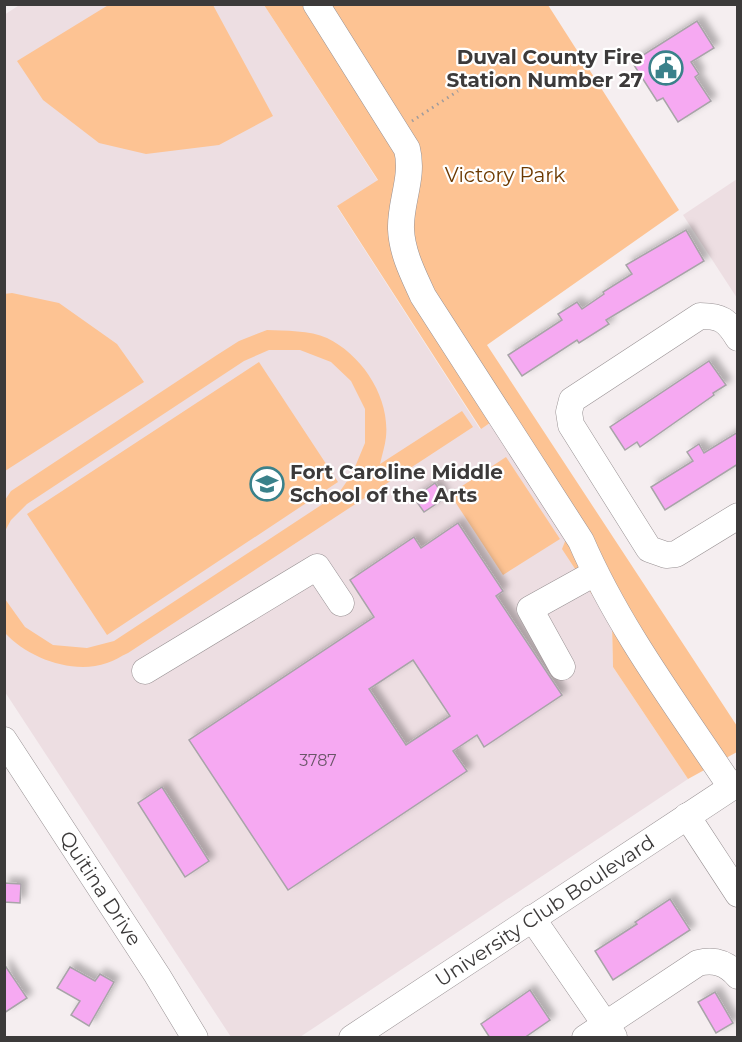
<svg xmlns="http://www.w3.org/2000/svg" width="742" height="1042" viewBox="0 0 742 1042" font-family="Montserrat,sans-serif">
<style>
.built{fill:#eddee2}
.green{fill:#fdc393}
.building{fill:#f6a9f2;stroke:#a8a4a8;stroke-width:1.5;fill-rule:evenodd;filter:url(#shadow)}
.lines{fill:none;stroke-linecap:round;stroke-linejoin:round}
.minor-casing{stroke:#989193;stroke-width:27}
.path{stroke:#a09b9c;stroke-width:3;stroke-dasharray:1.5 4.5;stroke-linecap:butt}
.minor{stroke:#fff;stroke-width:26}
.labels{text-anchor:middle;stroke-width:4.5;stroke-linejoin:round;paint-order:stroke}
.number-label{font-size:16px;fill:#6a5668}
.poi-label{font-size:20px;font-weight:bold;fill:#3c3a3a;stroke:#fff;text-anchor:end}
.park-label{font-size:20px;fill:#6c3900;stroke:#fff}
.street-label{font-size:20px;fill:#3c3a3a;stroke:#fff}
</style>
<defs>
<filter id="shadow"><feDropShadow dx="5.5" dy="-5.5" stdDeviation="3" flood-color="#0004"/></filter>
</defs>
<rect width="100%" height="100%" fill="#f5eef0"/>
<path class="built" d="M21 4 264 5 378 181 337 207 480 429 491 423 566 539 612 625 613 667 688 779 300 1037H231L5 692 4 15Z
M737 179V298L683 215Z"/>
<path class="green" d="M110 4 213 5 273 116 219 145 146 154 99 143 43 100 17 61Z
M264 5H548L679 210 487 345 737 726V752L688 779 613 667 612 625 562 549 566 539 490 423 481 429 337 206 378 180Z
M12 293 59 303 117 344 144 382 5 471 4 294Z
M267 330C285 331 310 330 327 338 362 355 390 397 386 437 385 446 382 455 380 464L462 411 473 427 128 653C121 656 114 661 107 663 73 675 28 658 5 633V599L25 627 53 645 87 648 114 641 338 494 352 474 365 443V409L351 381 331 362 300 350H269L244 361 27 504 11 520 5 531V500L11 491 217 355 239 341Z
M259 362 338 482 107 635 27 514Z
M506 457 560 539 503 575 450 494Z"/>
<path class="building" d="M697 21 714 48 691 62 699 74 695 77 711 101 678 122 663 98 657 101 632 62Z
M686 230 704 261 606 320 609 324 579 343 577 340 522 376 508 355 562 320 558 314 577 302 582 309 604 294 603 292 632 274 626 265Z
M709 361 726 385 713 393 714 395 640 447 637 442 625 450 610 427Z
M738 432V464L665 510 651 487 693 461 687 452 699 444 704 453Z
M435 483 445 498 424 512 414 498Z
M458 523 503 591 496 596 562 695 484 747 477 735 453 751 467 771 288 890 189 740 374 617 350 580 414 537 421 548ZM413 660 450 716 406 745 369 689Z
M162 787 209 861 185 877 138 803Z
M4 883 21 884 20 903 4 902Z
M670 899 690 930 613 980 595 951 637 924 635 922Z
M4 964 27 998 4 1013Z
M70 967 95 981 100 974 114 982 89 1026 71 1015 80 1001 57 988Z
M530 990 550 1020 524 1038H490L481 1024Z
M715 992 733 1023 716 1033 698 1002Z"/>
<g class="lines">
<defs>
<g id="minor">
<path d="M316 4 407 149C414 177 400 202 401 229 402 253 413 274 423 296L581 541C619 629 678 707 731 787"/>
<path d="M738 338C727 320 721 316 700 316L572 400 569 412 571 425 649 549 666 555 676 554 738 516"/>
<path d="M562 667 530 609 595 573"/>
<path d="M145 671 317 567 341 603"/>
<path id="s1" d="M4 740 157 975 195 1038"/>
<path d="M687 816 738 894"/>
<path d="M532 918 614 1037"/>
<path id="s2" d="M352 1038 738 783"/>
<path d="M585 1038 698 963C714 959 727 963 738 976"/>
</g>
</defs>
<use href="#minor" class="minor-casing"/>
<path class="path" d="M412 121 458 91"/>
<use href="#minor" class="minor"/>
</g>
<defs>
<symbol id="civic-ring" viewBox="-11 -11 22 22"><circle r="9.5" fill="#fff" stroke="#3a818a" stroke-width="1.5"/><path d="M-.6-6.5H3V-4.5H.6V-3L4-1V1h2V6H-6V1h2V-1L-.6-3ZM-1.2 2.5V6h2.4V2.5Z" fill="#3a818a"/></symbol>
<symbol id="school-ring" viewBox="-11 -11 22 22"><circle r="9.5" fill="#fff" stroke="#3a818a" stroke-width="1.5"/><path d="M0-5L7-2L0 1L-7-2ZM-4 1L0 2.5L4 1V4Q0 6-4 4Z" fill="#3a818a"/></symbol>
</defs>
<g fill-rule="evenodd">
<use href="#civic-ring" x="647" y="49" width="38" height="38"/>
<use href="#school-ring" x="248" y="465" width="38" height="38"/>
</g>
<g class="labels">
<g class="number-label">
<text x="318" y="766">3787</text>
</g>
<g class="poi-label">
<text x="643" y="64">Duval County Fire<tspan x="643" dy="23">Station Number 27</tspan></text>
<text x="290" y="479" text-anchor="start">Fort Caroline Middle<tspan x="290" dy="23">School of the Arts</tspan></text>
</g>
<g class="park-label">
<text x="505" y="182">Victory Park</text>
</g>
<g class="street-label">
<text dy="7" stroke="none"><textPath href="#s1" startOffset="177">Quitina Drive</textPath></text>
<text dy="7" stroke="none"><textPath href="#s2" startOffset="231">University Club Boulevard</textPath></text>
</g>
</g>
<rect width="742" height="1042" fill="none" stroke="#3c3a3a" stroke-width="12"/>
</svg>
